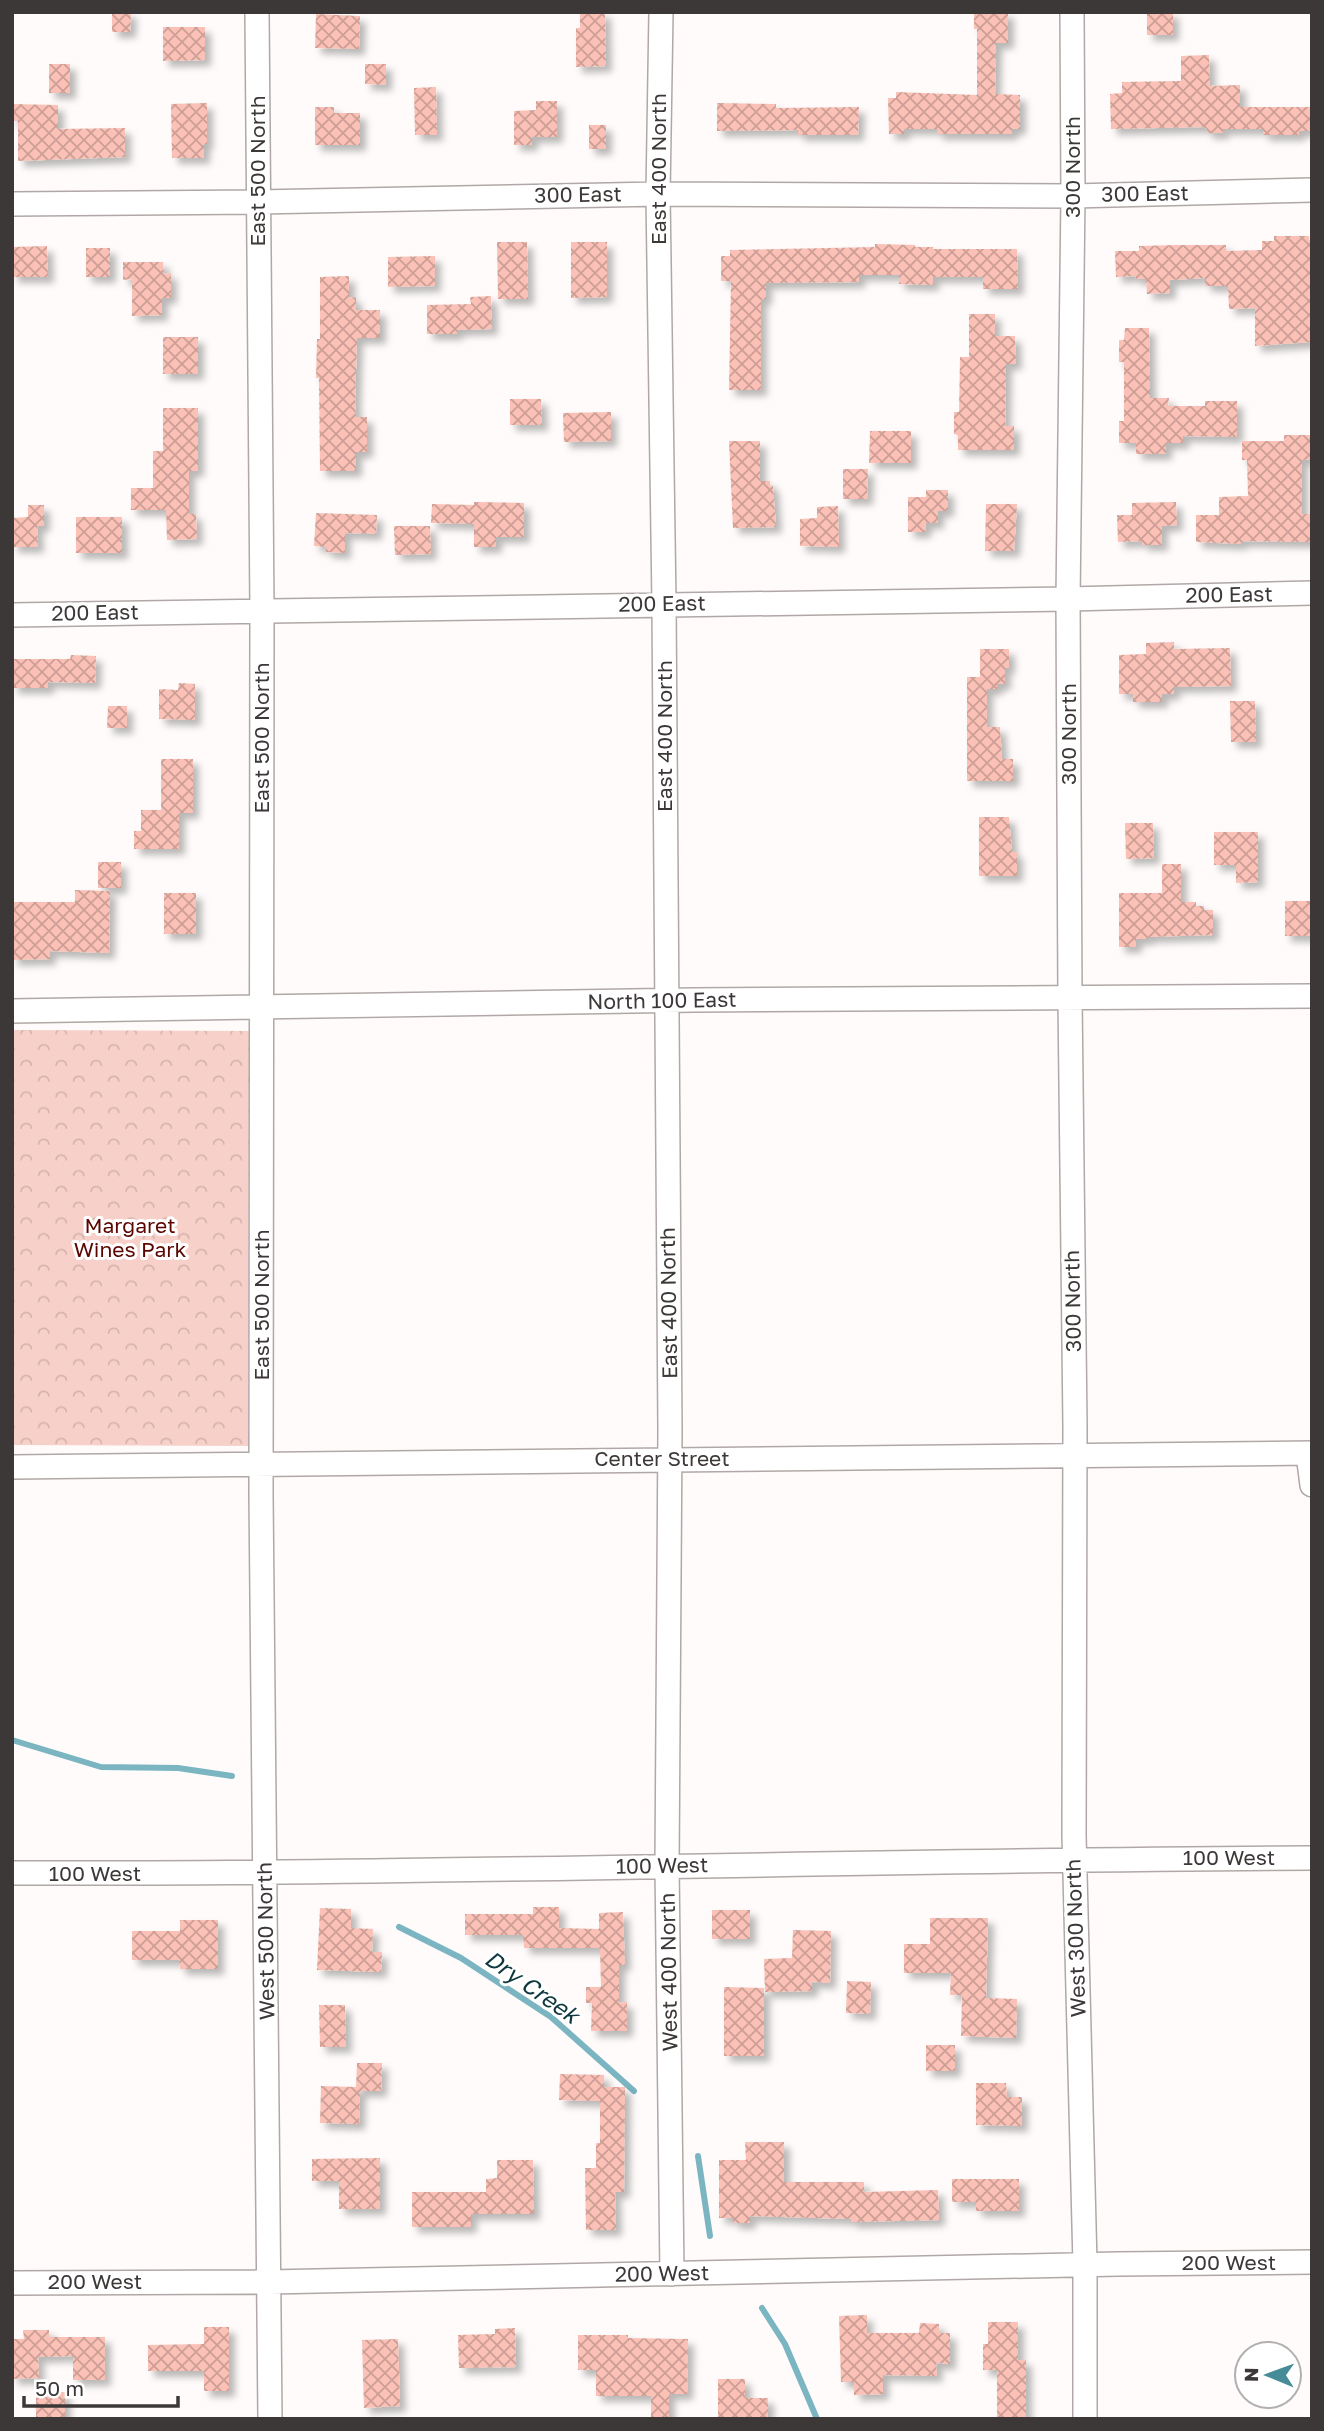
<svg xmlns="http://www.w3.org/2000/svg" width="1324" height="2431" viewBox="0 0 1324 2431" font-family="'Golos Text',sans-serif">
<style>
.park{fill:url(#park-crowns)}
.lines{fill:none;stroke-linecap:round;stroke-linejoin:round}
.stream{stroke:#7ab5c1;stroke-width:6}
.building{fill:url(#building-cross-hatch);filter:url(#shadow)}
.minor-casing{stroke:#b0a8a6;stroke-width:26}
.minor{stroke:#fff;stroke-width:23}
.labels{text-anchor:middle;stroke-width:6;stroke-linejoin:round;paint-order:stroke}
.street-label{font-size:21px;fill:#3c3837;stroke:#fff}
.park-label{font-size:21px;fill:#5b0600;stroke:#fff}
.water-label{font-size:23px;font-style:italic;fill:#0d373e;stroke:#fff}
</style>
<defs>
<pattern id="park-crowns" width="20" height="18" patternUnits="userSpaceOnUse" patternTransform="scale(1.75)"><rect width="20" height="18" fill="#f7d1c9"/><path d="M2 6a3 3 0 1 1 6 0M12 15a3 3 0 1 1 6 0" fill="none" stroke="#d5b4ad"/></pattern>
<pattern id="building-cross-hatch" width="8" height="8" patternUnits="userSpaceOnUse" patternTransform="scale(1.75)"><rect width="8" height="8" fill="#fbc1b6"/><path d="M0 0l8 8M0 8l8-8" fill="none" stroke="#cc9e95"/></pattern>
<filter id="shadow"><feDropShadow dx="6" dy="6" stdDeviation="3.5" flood-color="#0004"/></filter>
</defs>
<rect width="100%" height="100%" fill="#fefbfa"/>
<path class="park" d="M12 1030 249 1031 248 1446 12 1445Z"/>
<g class="lines">
<path class="stream" d="M12 1740 101 1767 178 1768 232 1776
M399 1927 461 1958 551 2017 634 2091
M698 2156 710 2236
M762 2308 785 2344 817 2419"/>
</g>
<path class="building" d="M112 12H131L130 32H112Z
M580 12H605L606 66 576 67V28H580Z
M974 12H1008V43H996L995 94 1020 95V129H1012V134H937V129H904V134H889L888 98H896V92L977 95V29H974Z
M1147 12H1173V35H1147Z
M316 14 360 16 359 49 315 48Z
M163 27H205V60L163 61Z
M1209 55 1210 86 1240 85V107H1312V131H1299V135H1263V129H1223V133H1207V129L1203 127 1111 129 1110 94 1122 93V82L1181 81V56Z
M49 64H70V93H49Z
M365 64H386V85L365 84Z
M436 87 437 135H415L414 88Z
M536 101H557V137H532V145H514V111L536 110Z
M207 103V144H204V158H172L171 104Z
M717 103 776 104V108L859 107 858 135H798V130L717 131Z
M12 104 58 105V129L125 128V157L18 161V121H12Z
M315 107H334V113H360V145H315Z
M589 125H606V149H589Z
M1274 236H1309V240H1312V342L1255 346V308L1229 309 1228 286H1205V278L1170 280V293L1147 294 1146 279H1136L1135 276 1116 277 1115 251H1139V246L1176 245H1226V251L1262 250V241H1274Z
M497 242H527L528 299H498Z
M571 242H607V297L571 298Z
M875 244 915 245V247H933V249H1017L1018 289H983V277H933V285L899 284V275H859V282L766 283V299H761V390H729L731 281H721V256H730V250L875 247Z
M47 246 48 277H12V247Z
M86 248H110V277H86Z
M435 256V286L388 287V257Z
M123 262H163L164 274 171 273V298H162V315L132 316V279L123 280Z
M349 276V298L356 297V310H380V338H357L355 404 356 417H367V452H356V471H320L319 378H316L317 339H320V277Z
M491 296 492 329 457 330V334H427V305L471 304 470 297Z
M969 314H995V336H1015L1016 364H1006L1005 426H1014V450H958V435L954 434V412H959L960 357H969Z
M1125 328H1149L1150 398H1169L1168 406H1205V401H1237V437L1183 436V443H1166V454H1136V443H1119V421H1124V362H1119V340H1124Z
M163 337H198V374H163Z
M510 399H541L542 425H510Z
M163 408H198V471H189V514H196L197 539 167 540 166 510H131V488H153V451H163Z
M611 412V441L564 442 563 413Z
M870 431H911V463H869Z
M1284 435H1312V459L1302 460V514H1312V542L1241 541V544L1196 542V515H1219V497L1248 496 1247 460H1242V441H1284Z
M729 441H760V481H770V486H773L776 527 733 528Z
M843 469H868L867 499H843Z
M926 490H948V511H938V523H926L925 532H908V497H926Z
M474 502 524 503V537H496V547H474V524L431 523 432 504 474 505Z
M1176 502 1177 525 1162 526V545H1142V541L1118 542 1117 515H1132V503Z
M986 504H1017L1014 551H985Z
M28 505H44V526H37L38 547H12V518L28 517Z
M838 506 839 547 800 546V519L817 518V507Z
M316 513 377 515 376 534 345 533V553L326 552V547L314 546Z
M76 517H122V553H76Z
M394 526H430L431 554 395 555Z
M1174 642V649L1230 648 1231 686 1174 687V694H1162V702H1133V694H1119V655L1146 654V643Z
M980 649H1009V668H1005V684H997V689H987V727H1000L1002 759H1013V781H967V677H980Z
M71 655 96 656 95 683 48 682V688H12V659H70Z
M179 683 195 684V720L159 719V689L178 690Z
M1230 701H1255L1256 742H1231Z
M108 706H127V728H107Z
M161 759H193V813H179V849H134V831H141V810H161Z
M979 817H1009L1012 852H1017V876H979Z
M1125 823H1153L1154 858 1126 859Z
M1214 832H1258V882L1236 883V865H1214Z
M98 862H121V888H98Z
M1162 864H1181V902H1196V906H1204V910H1213V935L1148 937V939H1136V947H1119V893H1162Z
M75 890 110 891 109 953 50 951V959L12 960V902H75Z
M164 893H196V934H164Z
M1285 901H1312V936H1285Z
M533 1907H559V1928L599 1929V1913L623 1912 625 1965H619V2003L627 2002V2031H591L592 2003H586V1987H601L600 1948H524L523 1935H465V1914H533Z
M320 1908 351 1909V1928L373 1929 372 1952H382L381 1972 317 1970Z
M712 1910H750V1939H712Z
M930 1918H988L986 1998 1017 1999 1016 2038 961 2036 962 1995H950L951 1973H904V1944H930Z
M180 1920H218V1969H180L179 1960H132V1931H180Z
M793 1930 831 1931 830 1983 812 1982V1991L765 1992 764 1959 792 1958Z
M847 1981 871 1982 870 2014 846 2013Z
M724 1987 764 1988V2056H724Z
M319 2005H345L346 2047H320Z
M926 2045H955V2071H926Z
M357 2063H382L381 2091H360L359 2124 320 2123 321 2086 356 2087Z
M560 2074 604 2075V2087H625L624 2192H615L616 2230H586L585 2168H596V2143H600V2101L559 2100Z
M976 2083H1006L1007 2097H1022V2126L976 2125Z
M745 2142H784V2182H864V2192L938 2190 939 2220 851 2222V2219L750 2216V2223H733V2218H719V2160H746Z
M380 2158V2209H339V2181H312V2159Z
M497 2160H533L534 2214H471V2227H412V2192H486V2179L497 2178Z
M952 2179H1019V2211H976V2202H952Z
M867 2315V2333H919L920 2323 939 2324V2333H950V2364L936 2363 937 2376 883 2375V2394L854 2395V2382H841L839 2316Z
M988 2322H1018V2360H1026V2419H997V2370H983V2344H988Z
M204 2327H229V2391H204V2371H148V2345L204 2344Z
M515 2328 516 2367 459 2368 458 2335 495 2334V2329Z
M23 2330H49V2337H105V2380H73V2356L38 2357 39 2378 12 2379V2339H24Z
M578 2335H628V2338L688 2339 687 2394H669V2419H651V2396H596V2370H578Z
M398 2339 400 2406 364 2408 362 2340Z
M718 2379H745V2398H768V2419H718Z
M36 2392H65V2419H36Z"/>
<g class="lines">
<defs>
<path id="minor" d="M257 12 262 610 261 1494 270 2419
M661 12 658 194 664 604 670 1431 667 1866 672 2274
M1072 12 1073 196 1068 599 1070 998 1075 1427 1074 1835 1085 2264V2419
M12 204 258 202 658 194 1073 196 1312 190
M12 615 1068 599 1312 593
M12 1011 694 1000 1312 996
M1308 1454 1312 1485
M12 1467 1312 1453
M12 1873C445 1874 879 1860 1312 1858
M12 2283 269 2282 1118 2264 1312 2262"/>
</defs>
<use href="#minor" class="minor-casing"/>
<use href="#minor" class="minor"/>
</g>
<g class="labels">
<g class="street-label">
<text transform="translate(1073 167) rotate(-90)" y="7">300 North</text>
<text transform="translate(659 169) rotate(-90)" y="7">East 400 North</text>
<text transform="translate(258 171) rotate(-90)" y="7">East 500 North</text>
<text transform="translate(1145 194) rotate(-1)" y="7">300 East</text>
<text transform="translate(578 195) rotate(-1)" y="7">300 East</text>
<text transform="translate(1229 595) rotate(-1)" y="7">200 East</text>
<text transform="translate(662 604) rotate(-1)" y="7">200 East</text>
<text transform="translate(95 613) rotate(-1)" y="7">200 East</text>
<text transform="translate(1069 734) rotate(-90)" y="7">300 North</text>
<text transform="translate(665 736) rotate(-90)" y="7">East 400 North</text>
<text transform="translate(262 738) rotate(-90)" y="7">East 500 North</text>
<text transform="translate(662 1001) rotate(-1)" y="7">North 100 East</text>
<text transform="translate(1073 1301) rotate(-91)" y="7">300 North</text>
<text transform="translate(669 1303) rotate(-91)" y="7">East 400 North</text>
<text transform="translate(262 1305) rotate(-90)" y="7">East 500 North</text>
<text x="662" y="1466">Center Street</text>
<text x="1229" y="1865">100 West</text>
<text transform="translate(662 1866) rotate(-1)" y="7">100 West</text>
<text x="95" y="1881">100 West</text>
<text transform="translate(1076 1938) rotate(-92)" y="7">West 300 North</text>
<text transform="translate(266 1941) rotate(-91)" y="7">West 500 North</text>
<text transform="translate(669 1972) rotate(-91)" y="7">West 400 North</text>
<text x="1229" y="2270">200 West</text>
<text transform="translate(662 2274) rotate(-1)" y="7">200 West</text>
<text x="95" y="2289">200 West</text>
</g>
<g class="park-label">
<text x="130" y="1233">Margaret<tspan x="130" dy="24">Wines Park</tspan></text>
</g>
<g class="water-label">
<text transform="translate(532 1987) rotate(35)" y="8">Dry Creek</text>
</g>
</g>
<rect width="1324" height="2431" fill="none" stroke="#3c3837" stroke-width="28"/>
<g transform="translate(1268 2375) rotate(271)"><circle r="33" fill="#ffffff" stroke="#b1afaf" stroke-width="2"/>
<path d="M0-5L12 26L0 18L-12 26Z" fill="#468b98"/>
<text y="-10" font-size="19" font-weight="bold" text-anchor="middle" fill="#3c3837">N</text>
</g>
<path d="M24 2396v10h154v-10" fill="none" stroke="#3c3837" stroke-width="3.5"/>
<text x="35" y="2396" font-size="21" fill="#3c3837" stroke="#ffffff" stroke-width="5" paint-order="stroke">50 m</text>
</svg>
